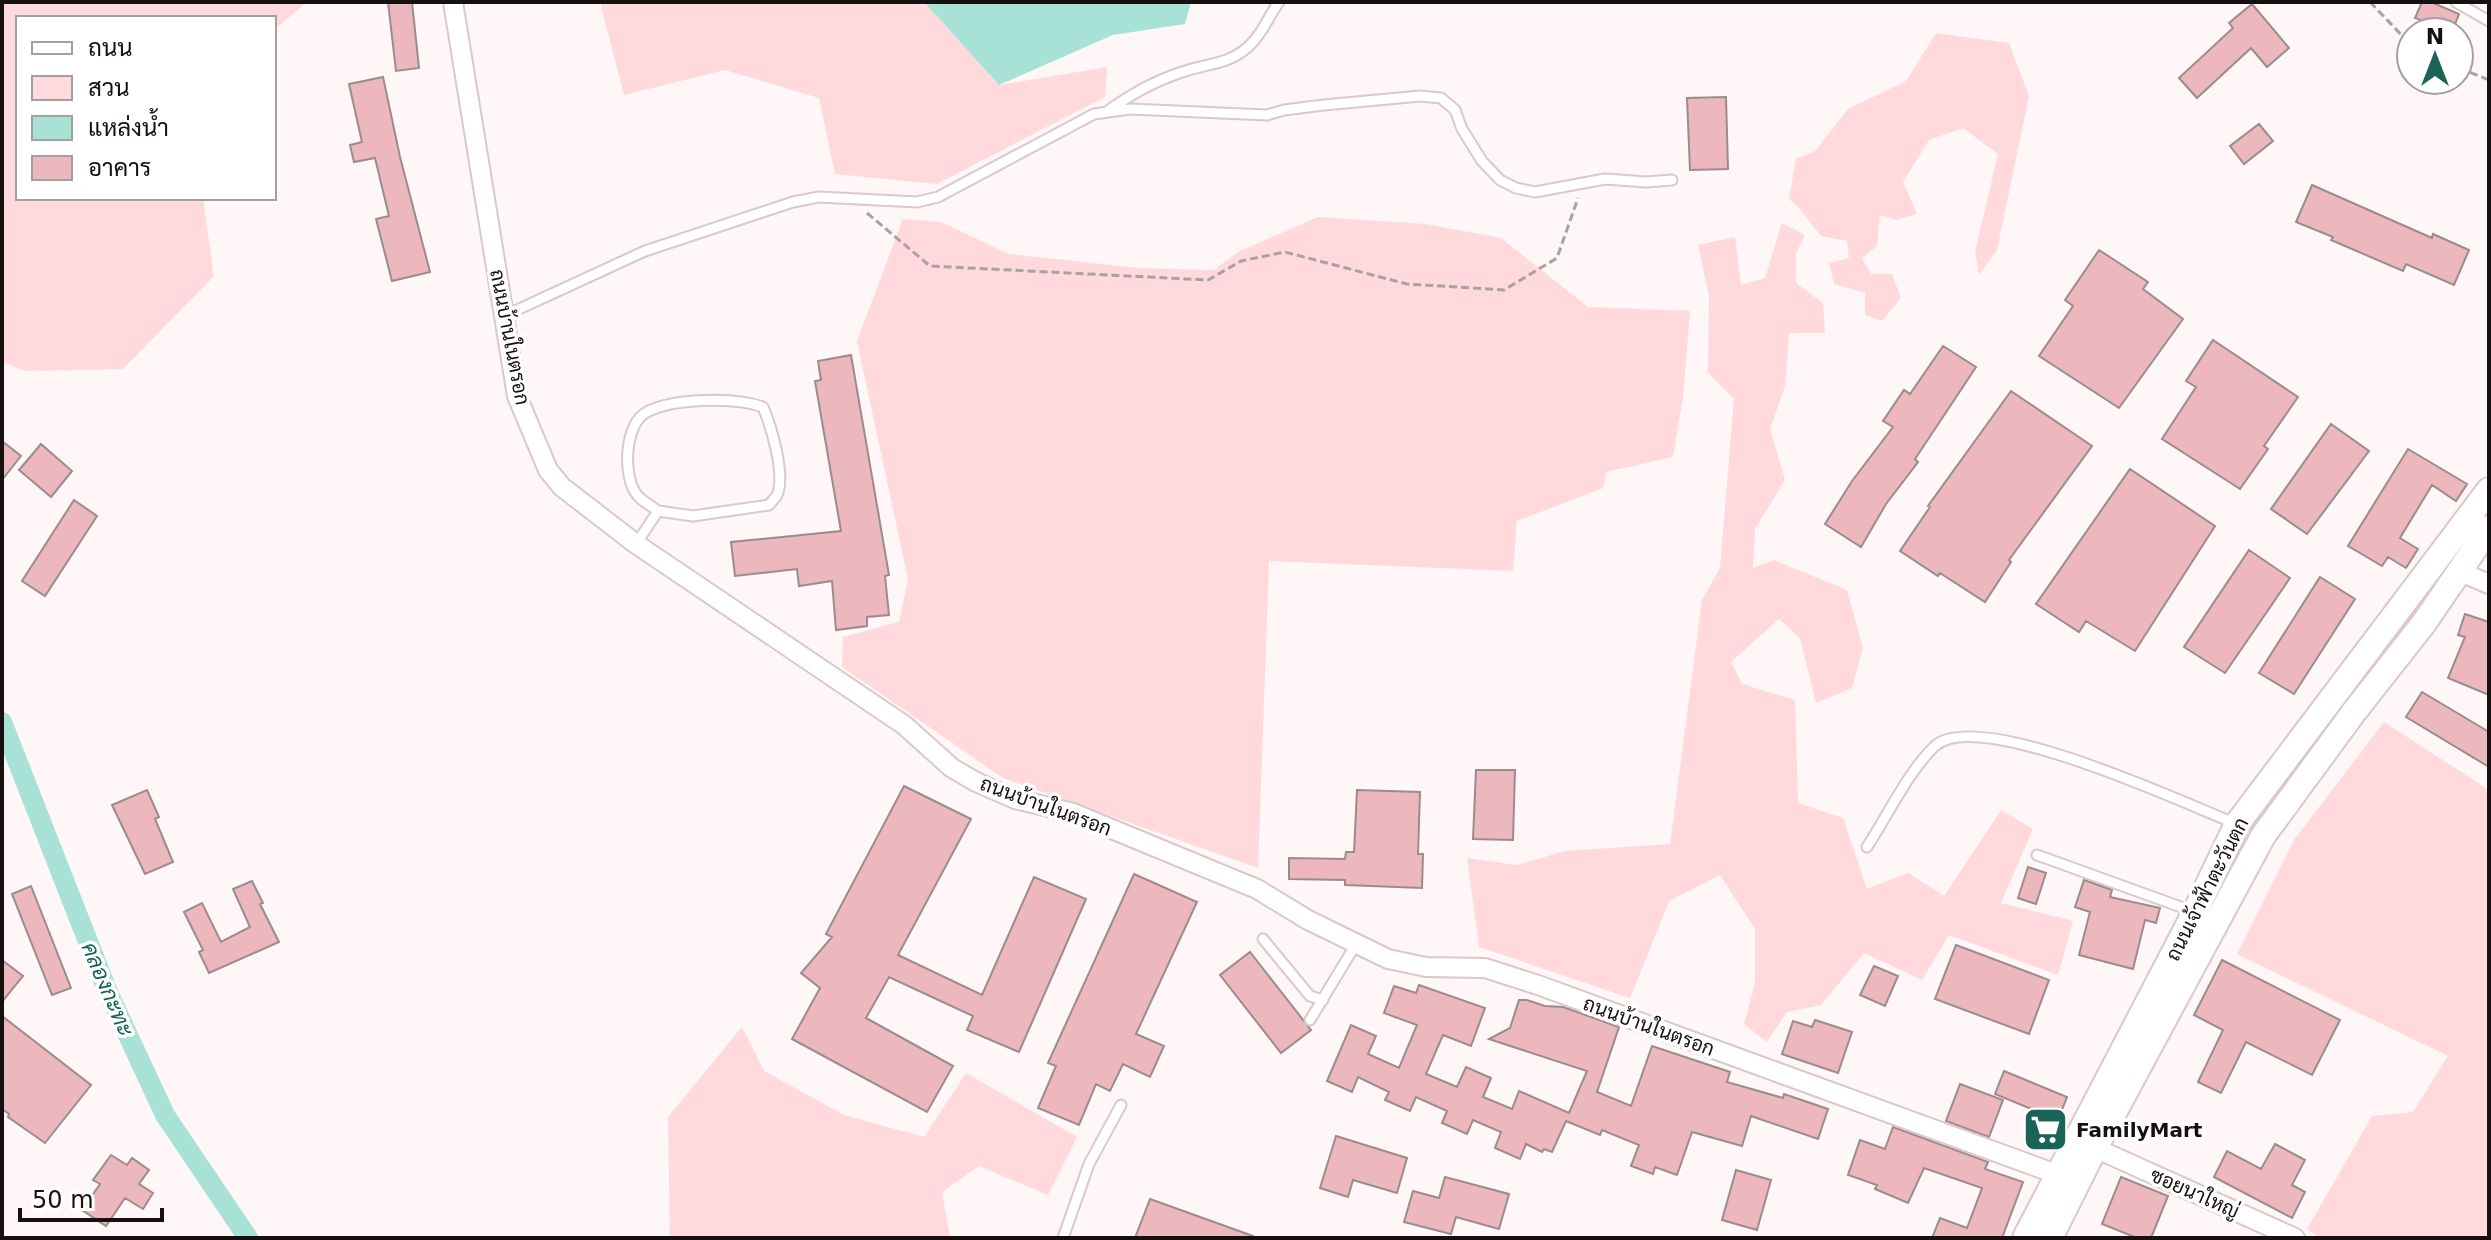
<svg xmlns="http://www.w3.org/2000/svg" width="2491" height="1240" viewBox="0 0 2491 1240" font-family="'DejaVu Sans',Sarabun,sans-serif">
<style>
.green{fill:#ffd9dc}
.water{fill:#a8e2d6}
.lines{fill:none;stroke-linecap:round;stroke-linejoin:round}
.canal{stroke:#a8e2d6;stroke-width:20}
.building{fill:#edb8bd;stroke:#9c8b8c;stroke-width:2}
.lane-casing{stroke:#dbc8c9;stroke-width:13}
.street-casing{stroke:#dbc8c9;stroke-width:22}
.secondary-casing{stroke:#dbc8c9;stroke-width:28}
.path{stroke:#a9a1a2;stroke-width:3;stroke-dasharray:8 4;stroke-linecap:butt}
.lane{stroke:#fff;stroke-width:9}
.street{stroke:#fff;stroke-width:18}
.secondary{stroke:#fff;stroke-width:24}
.labels{text-anchor:middle;stroke-width:7;stroke-linejoin:round;paint-order:stroke}
.street-label{font-size:20px;fill:#161010;stroke:#fff}
.poi-label{font-size:20px;font-weight:bold;fill:#161010;stroke:#fff;text-anchor:start}
.water-label{font-size:22px;font-style:italic;fill:#156156;stroke:#fff}
</style>
<rect width="100%" height="100%" fill="#fef6f7"/>
<path class="green" d="M2 2H307L274 30V18H18V198L203 199 214 276 123 369 25 371 2 362Z
M600 2H924L999 85 1107 67 1105 97 937 184 835 174 819 98 725 70 624 95Z
M1936 33 2009 43 2029 96 1997 250 1979 275 1975 252 1998 154 1963 128 1929 140 1903 182 1917 214 1897 220 1880 215 1877 246 1862 258 1871 274H1892L1901 298 1882 321 1865 315V293L1834 284 1829 263 1849 258 1847 241 1821 236 1799 208 1789 199 1796 159 1815 151 1848 109 1906 81Z
M1318 217 1425 224 1501 238 1588 307 1690 311 1683 397 1673 457 1606 472 1603 488 1517 521 1513 571 1269 561 1258 868 1003 778 842 667 843 637 899 622 908 579 857 341 903 219 941 222 1009 254 1139 268 1214 270 1240 251Z
M1782 223 1805 235 1796 253V283L1823 303 1825 333H1789L1785 386 1770 429 1785 480 1755 529 1753 568 1774 560 1847 590 1863 648 1852 688 1816 703 1800 638 1779 619 1731 662 1742 684 1795 700 1798 803 1843 818 1867 889 1908 873 1944 896 2001 810 2033 829 2001 903 2073 921 2058 975 1949 935 1922 980 1864 953 1821 1005 1787 1012 1767 1042 1744 1024 1755 983V929L1720 875 1669 901 1630 998 1479 947 1467 858 1517 865 1565 851 1670 844 1702 600 1720 568 1734 399 1708 373 1709 296 1698 245 1735 237 1741 285 1765 278Z
M2384 722 2489 790V1238H2319L2307 1229 2372 1116 2413 1112 2448 1056 2237 954 2294 840Z
M742 1027 764 1071 844 1115 924 1137 966 1073 1077 1137 1048 1195 979 1166 942 1192 950 1238H670L668 1117Z"/>
<path class="water" d="M924 2H1191L1185 24 1113 35 999 85Z"/>
<g class="lines">
<path class="canal" d="M2 722 107 990 165 1115 248 1238"/>
</g>
<path class="building" d="M388 2H412L419 68 396 71Z
M2422 2H2431L2459 14 2452 32 2415 18Z
M2252 4 2289 48 2267 67 2251 48 2197 98 2179 78 2233 28 2229 23Z
M383 77 400 157 430 272 392 281 376 219 389 216 375 158 354 162 350 145 362 142 349 84Z
M1726 97 1728 169 1690 170 1687 98Z
M2259 124 2273 141 2244 164 2230 146Z
M2312 185 2432 238 2433 234 2469 250 2454 285 2406 264 2403 271 2331 240 2333 237 2296 222Z
M2099 250 2148 282 2143 289 2183 319 2119 408 2039 356 2073 306 2065 300Z
M2213 340 2298 397 2264 446 2268 449 2240 489 2162 439 2196 387 2186 381Z
M1943 346 1976 367 1915 459 1918 462 1886 504 1861 547 1825 524 1852 481 1893 427 1883 421 1904 390 1910 394Z
M851 355 889 575 885 576 889 615 867 617V626L836 630 832 581 799 586 797 569 735 576 731 542 841 531 815 381 821 380 818 361Z
M2011 391 2092 446 2009 560 2011 562 1985 602 1940 573 1938 576 1900 551 1930 507 1928 506Z
M2331 424 2369 451 2307 534 2271 509Z
M2 441 21 456 2 480Z
M41 444 72 471 51 497 19 470Z
M2408 449 2467 484 2456 501 2432 485 2400 538 2418 549 2406 568 2388 557 2382 566 2348 546Z
M2130 469 2215 526 2135 651 2086 621 2079 632 2036 604Z
M74 500 97 516 45 596 22 581Z
M2249 550 2290 578 2225 673 2184 647Z
M2320 577 2355 599 2294 694 2259 673Z
M2465 614 2489 622V695L2448 678 2465 637 2458 635Z
M2422 692 2489 732V767L2406 717Z
M1476 770H1515L1513 840 1473 839Z
M904 786 971 819 898 955 982 995 1034 877 1086 899 1019 1052 967 1030 973 1016 889 977 866 1018 953 1066 927 1112 792 1039 820 988 801 973 832 937 826 934Z
M147 790 159 817 155 819 173 862 145 874 112 805Z
M1357 790 1420 792 1418 854H1423L1422 888 1345 885V880L1289 879V858L1345 859 1346 852H1354Z
M2028 867 2046 873 2036 904 2018 898Z
M1134 874 1197 902 1136 1034 1164 1046 1150 1077 1123 1064 1110 1091 1096 1084 1079 1125 1038 1108 1056 1066 1048 1063Z
M2084 880 2112 890 2110 897 2160 908 2156 923 2145 920 2133 969 2079 955 2090 912 2075 907Z
M252 881 263 903 260 904 279 942 209 973 199 952 203 950 184 912 202 903 221 942 250 927 233 889Z
M31 886 71 988 52 995 12 894Z
M1956 945 2049 980 2029 1034 1935 999Z
M1250 952 1311 1030 1281 1053 1220 975Z
M2 960 23 976 2 1002Z
M2222 960 2340 1020 2312 1075 2246 1042 2221 1093 2198 1082 2223 1030 2194 1015Z
M1874 966 1898 976 1885 1006 1860 995Z
M1419 985 1485 1008 1471 1046 1443 1035 1426 1074 1457 1087 1466 1067 1491 1078 1483 1097 1512 1109 1519 1091 1569 1113 1587 1071 1489 1039 1510 1028 1519 1000H1527L1545 1006 1563 1007 1619 1027 1597 1092 1631 1106 1652 1046 1730 1072 1727 1082 1783 1098 1784 1094 1828 1109 1818 1139 1751 1116 1742 1146 1692 1132 1677 1175 1655 1167 1653 1174 1631 1166 1639 1145 1602 1130 1600 1135 1566 1121 1552 1152 1544 1149 1542 1152 1526 1144 1520 1159 1495 1148 1501 1132 1473 1120 1467 1134 1442 1123 1447 1111 1416 1097 1410 1111 1385 1100 1389 1092 1358 1077 1352 1092 1327 1081 1351 1025 1376 1036 1368 1054 1399 1068 1417 1025 1384 1013 1394 986 1416 993Z
M2 1016 91 1085 45 1143 8 1117 9 1114 2 1109Z
M1815 1020 1852 1032 1838 1073 1782 1054 1793 1021 1812 1027Z
M2004 1071 2067 1097 2058 1120 1995 1094Z
M1960 1084 2003 1100 1989 1137 1946 1121Z
M1893 1127 1988 1162 1985 1169 2023 1182 2002 1238H1932L1940 1218 1967 1228 1982 1188 1924 1168 1908 1203 1875 1189 1877 1185 1848 1175 1860 1140 1885 1149Z
M1336 1136 1407 1158 1397 1193 1353 1180 1348 1197 1320 1188Z
M2275 1144 2305 1160 2292 1185 2305 1192 2292 1218 2214 1177 2227 1151 2261 1169Z
M111 1155 127 1165 132 1158 149 1170 139 1184 153 1193 143 1209 125 1198 106 1226 82 1210 100 1184 93 1180Z
M1736 1170 1771 1180 1757 1230 1722 1220Z
M1445 1177 1509 1194 1499 1229 1456 1217 1451 1234 1404 1222 1413 1191 1439 1198Z
M2121 1177 2168 1196 2151 1238H2137L2102 1224Z
M1150 1199 1253 1236V1238H1135Z"/>
<g class="lines">
<defs>
<path id="lane" d="M2456 2 2489 21
M1109 110C1135 92 1153 82 1182 72 1207 63 1231 65 1251 44 1263 33 1269 15 1279 2
M504 316 645 251 793 202 819 197 917 202 938 197 1094 114 1130 109 1267 115 1284 110 1324 105 1420 96 1441 98 1455 110 1462 129 1482 161 1500 180 1516 188 1535 192 1605 179 1646 182 1672 180
M636 544 658 511 693 516 769 505C771 502 775 499 777 495 786 475 771 426 763 407 735 397 673 398 647 412 624 423 622 479 638 496 643 502 652 506 658 511
M1867 847C1886 818 1910 769 1935 746 1978 707 2182 802 2234 823
M2037 855 2192 911
M1263 939 1310 996 1323 1000
M1310 1020 1356 944
M1063 1238 1089 1164 1121 1105"/>
<path id="street" d="M453 2 517 396 548 470 562 487 636 544 904 725 952 768 976 782 1015 799 1073 813 1257 889 1308 920 1388 959 1426 967 1485 968 1538 985 2059 1175
M2458 571 2489 584
M2095 1148 2295 1238"/>
<path id="secondary" d="M2025 1238 2195 912 2237 824 2489 490
M2050 1238 2095 1148 2263 836 2354 712 2424 623 2489 528"/>
</defs>
<use href="#lane" class="lane-casing"/>
<use href="#street" class="street-casing"/>
<use href="#secondary" class="secondary-casing"/>
<path class="path" d="M2370 2 2411 45
M2459 68 2489 80
M867 213 930 266 1208 280 1241 261 1285 252 1407 284 1504 290 1557 258 1578 198"/>
<use href="#lane" class="lane"/>
<use href="#street" class="street"/>
<use href="#secondary" class="secondary"/>
</g>
<defs>
<symbol id="supermarket-square" viewBox="-11 -11 22 22"><rect x="-9" y="-9" width="18" height="18" rx="4" fill="#1a6357" stroke="#fff"/><path d="M-6-5.5h2.5l.6 2H6L4.5 2H-2.5L-4.4-4H-6ZM-1.5 3.2a1.3 1.3 0 1 0 .1 0ZM3 3.2a1.3 1.3 0 1 0 .1 0Z" fill="#fff"/></symbol>
</defs>
<g fill-rule="evenodd">
<use href="#supermarket-square" x="2020" y="1104" width="51" height="51"/>
</g>
<g class="labels">
<g class="street-label">
<text transform="translate(510 337) rotate(79)" y="7">ถนนบ้านในตรอก</text>
<text transform="translate(1046 806) rotate(20)" y="7">ถนนบ้านในตรอก</text>
<text transform="translate(2207 889) rotate(-63)" y="7">ถนนเจ้าฟ้าตะวันตก</text>
<text transform="translate(1649 1026) rotate(20)" y="7">ถนนบ้านในตรอก</text>
<text transform="translate(2195 1193) rotate(24)" y="7">ซอยนาใหญ่</text>
</g>
<g class="poi-label">
<text x="2076" y="1137">FamilyMart</text>
</g>
<g class="water-label">
<text transform="translate(108 989) rotate(67)" y="8">คลองกะทะ</text>
</g>
</g>
<rect width="2491" height="1240" fill="none" stroke="#161010" stroke-width="8"/>
<rect x="16" y="16" width="260" height="184" fill="#ffffff" stroke="#a29f9f" stroke-width="2"/>
<rect x="32" y="42" width="40" height="12" fill="#ffffff" stroke="#a29f9f" stroke-width="2"/>
<text x="88" y="56" font-size="24" fill="#161010">ถนน</text>
<rect x="32" y="76" width="40" height="24" fill="#ffd9dc" stroke="#a29f9f" stroke-width="2"/>
<text x="88" y="96" font-size="24" fill="#161010">สวน</text>
<rect x="32" y="116" width="40" height="24" fill="#a8e2d6" stroke="#a29f9f" stroke-width="2"/>
<text x="88" y="136" font-size="24" fill="#161010">แหล่งน้ำ</text>
<rect x="32" y="156" width="40" height="24" fill="#edb8bd" stroke="#a29f9f" stroke-width="2"/>
<text x="88" y="176" font-size="24" fill="#161010">อาคาร</text>
<g transform="translate(2435 56)"><circle r="38" fill="#ffffff" stroke="#a29f9f" stroke-width="2"/>
<path d="M0-6L14 30L0 20L-14 30Z" fill="#1a6357"/>
<text y="-12" font-size="22" font-weight="bold" text-anchor="middle" fill="#161010">N</text>
</g>
<path d="M20 1208v12h142v-12" fill="none" stroke="#161010" stroke-width="4"/>
<text x="32" y="1208" font-size="24" fill="#161010" stroke="#ffffff" stroke-width="6" paint-order="stroke">50 m</text>
</svg>
